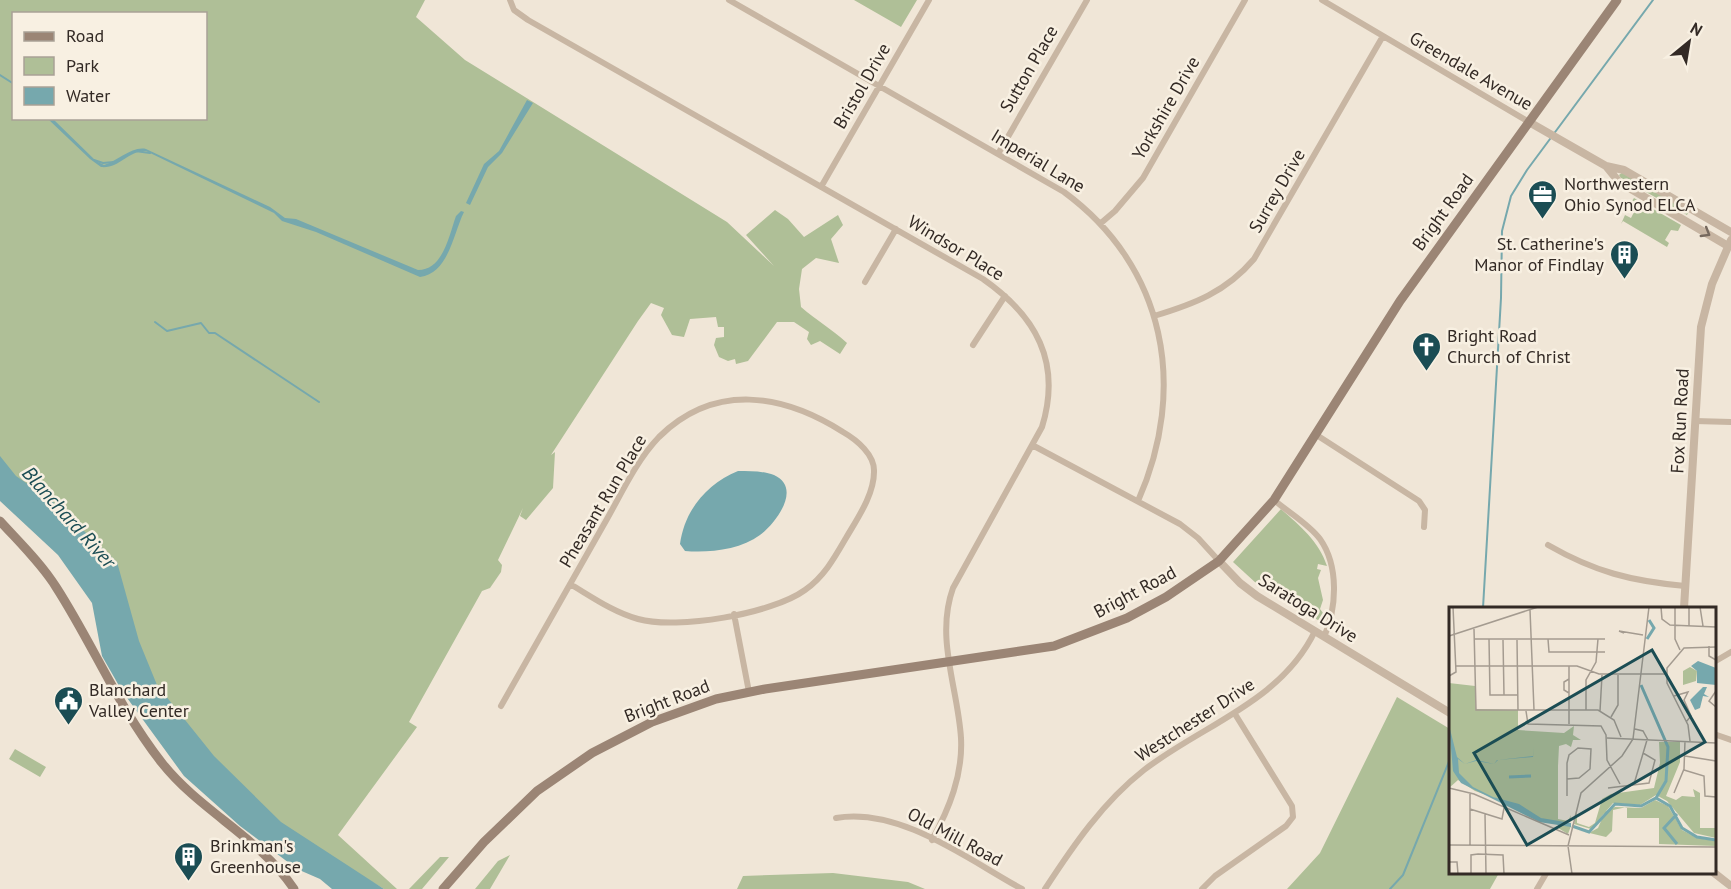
<svg xmlns="http://www.w3.org/2000/svg" width="1731" height="889" viewBox="0 0 1731 889" font-family="'PT Sans',sans-serif">
<style>
.green{fill:#afbf97;fill-rule:evenodd}
.water{fill:#76a8ad}
.lines{fill:none;stroke-linecap:round;stroke-linejoin:round}
.stream{stroke:#76a8ad;stroke-width:2}
.minor{stroke:#c8b6a3;stroke-width:6}
.tertiary{stroke:#c8b6a3;stroke-width:8}
.secondary{stroke:#9b8575;stroke-width:9}
.oneway{stroke:#76695e}
.labels{text-anchor:middle;stroke-width:5;stroke-linejoin:round;paint-order:stroke}
.street-label{font-size:18px;fill:#332a25;stroke:#f8f0e2}
.poi-label{font-size:18px;fill:#332a25;stroke:#f8f0e2;text-anchor:start}
.water-label{font-size:20px;font-style:italic;fill:#1b4d54;stroke:#f8f0e2}
.inset-river{fill:none;stroke:#76a8ad;stroke-width:3}
.inset-road{fill:none;stroke:#a49b90;stroke-width:1.5}
.view{fill:#1b4d54;fill-opacity:0.15;stroke:#1b4d54;stroke-width:3}
.inset-edge{fill:none;stroke:#332a25;stroke-width:3}
</style>
<rect width="100%" height="100%" fill="#f0e6d7"/>
<path class="green" d="M0 0H425L416 17 465 60 727 222 774 266 746 235 775 210 788 219 804 237 838 215 843 225 831 239 839 263 816 258 802 269 799 289 801 307C817 321 832 329 847 343L840 354 820 341 811 345 807 339 809 332 794 322H777L748 361 736 364 735 359 728 361 719 357 714 345 716 338 724 337V327H718L716 317 690 319 684 337 672 335 661 315 664 308 651 303 638 321 551 455 555 452 553 488 526 520 520 516 523 508 498 560 502 565 501 572 490 588 482 591 409 722 417 727 338 835 397 889H384L335 860 321 865 135 682 100 576 0 469ZM14 14H206V118H14Z
M854 0H917L901 27Z
M1623 172 1689 211 1687 215 1621 178 1619 175Z
M1634 198 1681 225 1678 231 1671 230 1665 240 1669 243 1667 247 1623 221 1621 224 1625 215 1631 218 1638 204 1632 201Z
M1281 509C1300 526 1319 541 1327 566L1318 564 1317 569 1321 570 1318 578 1323 600 1320 609 1326 617 1323 623 1257 584 1233 562Z
M1397 697 1450 729V872L1499 873 1490 889H1287L1320 853Z
M15 749 46 767 40 777 9 759Z
M510 855 490 889H475L498 861Z
M440 857H449L422 889H409Z
M833 873 908 882 925 889H737L743 876Z"/>
<path class="water" d="M527 100 533 103 502 153 488 167 470 205 466 203 484 164 499 151Z
M48 119H53L96 161 104 165C118 161 132 146 146 149L270 207 285 218 296 219 418 270C443 270 449 236 456 216L461 211 464 212C453 234 449 273 420 277L316 232 282 221 274 213 146 151C129 150 119 169 101 167L90 159Z
M0 456 16 476 51 500 117 562 139 641 157 685 214 756 281 822 384 889H332L320 879 297 869 240 826 184 776 122 691 102 656 92 603 58 555 0 501Z
M738 471C750 471 763 471 774 475 803 488 775 524 760 535 740 550 708 553 685 551L680 544C685 509 707 484 738 471Z"/>
<g class="lines">
<path class="stream" d="M0 75 14 84
M135 151 150 153
M94 160 103 163 114 162
M155 322 167 331 201 323 209 333H215L319 402
M1483 608 1501 298 1502 231 1511 196 1527 170 1653 0
M1390 889 1403 875 1450 759"/>
<path class="minor" d="M510 0 514 10 528 20 983 279C1036 316 1062 362 1042 427L953 588C935 638 958 688 961 738 963 775 949 809 932 840
M729 0 1064 192C1166 267 1188 388 1138 501
M1322 0 1529 122
M998 154 1087 0
M821 187 929 0
M1101 223 1115 211 1143 178 1245 0
M865 282 896 229
M1154 316C1194 304 1226 292 1254 259L1383 36
M973 345 1005 296
M1695 421 1731 422
M1315 434 1419 501 1425 510 1424 527
M1034 446 1180 524 1198 538 1219 561
M1274 500C1288 512 1309 524 1320 539 1339 566 1337 608 1324 637
M1548 545C1595 572 1631 581 1685 586
M734 614 749 692
M1714 662 1731 652
M501 706C535 646 569 586 603 526 620 497 635 462 659 437 715 382 783 394 843 432 857 440 875 455 874 472 874 495 857 519 846 538 835 557 824 577 805 590 772 614 677 630 638 619 613 612 592 597 570 584
M1714 734 1731 740
M836 818C900 807 967 859 1022 889
M1045 889C1073 846 1103 802 1144 770 1202 725 1281 702 1315 631
M1202 889 1215 876 1286 826 1293 817 1292 806 1235 714
M1537 889 1547 872"/>
<path class="tertiary" d="M1529 122 1606 166 1624 170 1731 232
M1606 166 1619 182 1728 246
M1219 561 1240 583 1257 596 1450 713
M1684 608 1701 327 1712 284 1731 240
M1713 872 1731 886"/>
<path class="secondary" d="M0 521C19 542 41 563 56 587 94 646 118 707 162 763 200 811 260 838 294 889
M443 889 484 842 537 791 592 753 652 722 716 699 765 689 1054 646 1127 618 1166 597 1219 561 1274 500 1400 301 1617 0"/>
</g>
<defs><path id="oneway-chevron" d="M-2-3.5L2.5 0L-2 3.5" fill="none" stroke-width="1.6" stroke-linecap="round" stroke-linejoin="round" transform="scale(1.5)"/></defs>
<use class="oneway" href="#oneway-chevron" transform="translate(1706 233) rotate(31)"/>
<defs>
<symbol id="office-pin" viewBox="-11 -11 22 30"><path d="M0 17L-7.5 6A9.5 9.5 0 1 1 7.5 6Z" fill="#1b4d54" stroke="#f8f0e2"/><path d="M-6-3h4V-5.5h4V-3h4V5H-6ZM-1-4.5V-3h2v-1.5ZM-6 0V1H6V0Z" fill="#fff"/></symbol>
<symbol id="building-pin" viewBox="-11 -11 22 30"><path d="M0 17L-7.5 6A9.5 9.5 0 1 1 7.5 6Z" fill="#1b4d54" stroke="#f8f0e2"/><path d="M-4-6H4V6H1V3H-1V6H-4ZM-2.5-4.3h1.7v1.8h-1.7ZM.8-4.3h1.7v1.8H.8ZM-2.5-1h1.7V.8h-1.7ZM.8-1h1.7V.8H.8Z" fill="#fff"/></symbol>
<symbol id="church-pin" viewBox="-11 -11 22 30"><path d="M0 17L-7.5 6A9.5 9.5 0 1 1 7.5 6Z" fill="#1b4d54" stroke="#f8f0e2"/><path d="M-1.2-6h2.4v3.5h3.3v2.4h-3.3V6h-2.4V-.1h-3.3v-2.4h3.3Z" fill="#fff"/></symbol>
<symbol id="civic-pin" viewBox="-11 -11 22 30"><path d="M0 17L-7.5 6A9.5 9.5 0 1 1 7.5 6Z" fill="#1b4d54" stroke="#f8f0e2"/><path d="M-.6-6.5H3V-4.5H.6V-3L4-1V1h2V6H-6V1h2V-1L-.6-3ZM-1.2 2.5V6h2.4V2.5Z" fill="#fff"/></symbol>
</defs>
<g fill-rule="evenodd">
<use href="#office-pin" x="1526" y="178" width="33" height="45"/>
<use href="#building-pin" x="1608" y="238" width="33" height="45"/>
<use href="#church-pin" x="1410" y="330" width="33" height="45"/>
<use href="#civic-pin" x="52" y="684" width="33" height="45"/>
<use href="#building-pin" x="172" y="840" width="33" height="45"/>
</g>
<g class="labels">
<g class="street-label">
<text transform="translate(1029 69) rotate(-60)" y="6">Sutton Place</text>
<text transform="translate(1471 71) rotate(30)" y="6">Greendale Avenue</text>
<text transform="translate(862 86) rotate(-60)" y="6">Bristol Drive</text>
<text transform="translate(1166 108) rotate(-60)" y="6">Yorkshire Drive</text>
<text transform="translate(1038 161) rotate(31)" y="6">Imperial Lane</text>
<text transform="translate(1277 191) rotate(-60)" y="6">Surrey Drive</text>
<text transform="translate(1443 212) rotate(-54)" y="6">Bright Road</text>
<text transform="translate(956 248) rotate(31)" y="6">Windsor Place</text>
<text transform="translate(1680 421) rotate(-87)" y="6">Fox Run Road</text>
<text transform="translate(603 501) rotate(-59)" y="6">Pheasant Run Place</text>
<text transform="translate(1135 592) rotate(-28)" y="6">Bright Road</text>
<text transform="translate(1308 608) rotate(32)" y="6">Saratoga Drive</text>
<text transform="translate(667 701) rotate(-21)" y="6">Bright Road</text>
<text transform="translate(1195 720) rotate(-33)" y="6">Westchester Drive</text>
<text transform="translate(955 837) rotate(28)" y="6">Old Mill Road</text>
</g>
<g class="poi-label">
<text x="1564" y="190">Northwestern<tspan x="1564" dy="21">Ohio Synod ELCA</tspan></text>
<text x="1604" y="250" text-anchor="end">St. Catherine's<tspan x="1604" dy="21">Manor of Findlay</tspan></text>
<text x="1447" y="342">Bright Road<tspan x="1447" dy="21">Church of Christ</tspan></text>
<text x="89" y="696">Blanchard<tspan x="89" dy="21">Valley Center</tspan></text>
<text x="210" y="852">Brinkman's<tspan x="210" dy="21">Greenhouse</tspan></text>
</g>
<g class="water-label">
<text transform="translate(69 517) rotate(48)" y="7">Blanchard River</text>
</g>
</g>
<g transform="translate(1449 607)">
<rect width="267" height="267" fill="#f0e6d7"/>
<path d="M241 60 248 64 247 74 234 78V64ZM0 76 26 79 27 102 69 103V123L115 126 125 119 124 128 132 133H124L122 140 117 137 110 139 109 159V212L119 214 122 208 121 215H110L122 219 119 227 109 221V216L79 208 69 199 26 184 9 173 0 181ZM210 135H231V155L217 189 227 193 233 189 246 190 244 182 251 186V221H267V231L245 226 218 194 207 188 191 198 164 196 142 222 125 217 128 204V216L140 220 146 216 153 192 162 187 205 181 211 156ZM206 193 219 199 233 223 248 231 267 234V239L210 237V211H178V200L164 203 163 224 157 230 124 222 140 226 149 221 156 205 166 200 192 201Z" fill="#afbf97"/>
<path d="M249 54 267 61V78L248 76V64L242 59ZM254 80H258L255 87 260 90 254 89 251 101 246 103 241 93ZM0 118 8 150 16 157 27 153H28L45 157 48 153H49L84 149 85 140 84 150 49 153 45 157 27 154 16 157 9 152 10 166 24 180 44 190 70 197 92 211 122 216V220L90 215 12 176 4 164Z" fill="#76a8ad"/>
<path class="inset-river" d="M198 32 205 21 200 13M192 78 219 140 217 174 207 191M60 170 82 169M228 207 215 221 228 237M123 219 140 225 166 197 192 199 207 191 221 199 233 221 248 230 267 233"/>
<path class="inset-road" d="M212 0 213 12 221 18 267 20M226 0V32L231 43M251 0 254 19M81 3 85 103M240 19V0M25 22 27 103H149L165 113 172 130M175 26 170 24 194 28M0 29 89 0M26 32H156M40 32 41 88H69M99 32 100 45H156M54 33 55 88M68 33 69 103M260 39V49L267 53M7 59H128L150 67H217M120 59V117M0 69 7 65 4 0M120 72 115 75V83L120 86M267 84 260 94 267 100M225 89 239 85 235 93 242 109 237 115M137 103V73L147 55 149 32M77 104 79 117 152 119 157 128 158 153 171 177M151 104 153 68M162 110 169 98V68M186 122 194 124 199 133M158 131 267 136M241 134 239 118 218 76V61L235 41 267 40M236 149 267 154M235 163 255 169 256 189 267 190M118 172 130 171 141 162 142 142 129 141 120 148 118 156V189M185 177 198 133M0 181 25 187 120 228M159 181 200 176 206 153 194 146M21 186V238M225 186 235 162 236 134M21 202 53 212 55 201M36 207 37 267M0 238 267 240M119 239 123 267M119 239 132 186 173 149 184 132 200 0M1 255H8L9 267M22 267V248L29 247 54 248 55 267"/>
<path class="view" d="M203 43 256 135 78 238 25 146Z"/>
<rect width="267" height="267" class="inset-edge"/>
</g>
<rect x="12" y="12" width="195" height="108" fill="#f8f0e2" stroke="#a9a196" stroke-width="1.5"/>
<rect x="24" y="32" width="30" height="9" fill="#9b8575" stroke="#a9a196" stroke-width="1.5"/>
<text x="66" y="42" font-size="18" fill="#332a25">Road</text>
<rect x="24" y="57" width="30" height="18" fill="#afbf97" stroke="#a9a196" stroke-width="1.5"/>
<text x="66" y="72" font-size="18" fill="#332a25">Park</text>
<rect x="24" y="87" width="30" height="18" fill="#76a8ad" stroke="#a9a196" stroke-width="1.5"/>
<text x="66" y="102" font-size="18" fill="#332a25">Water</text>
<g transform="translate(1689 42) rotate(30)" stroke="#f8f0e2" stroke-width="4.5" paint-order="stroke">
<path d="M0-4.5L10 22L0 15L-10 22Z" fill="#332a25"/>
<text y="-9" font-size="16" font-weight="bold" text-anchor="middle" fill="#332a25">N</text>
</g>
</svg>
